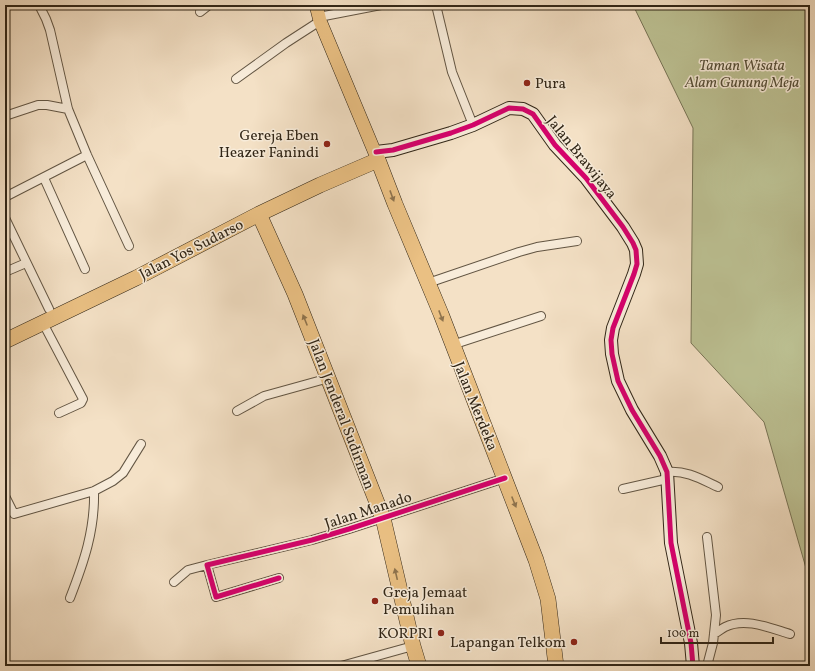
<svg xmlns="http://www.w3.org/2000/svg" width="815" height="671" viewBox="0 0 815 671" font-family="Vollkorn,serif">
<style>
.green{fill:#bdc294;stroke:#777456}
.lines{fill:none;stroke-linecap:round;stroke-linejoin:round}
.street-casing{stroke:#625543;stroke-width:10}
.secondary-casing{stroke:#312617;stroke-width:14}
.primary-casing{stroke:#312617;stroke-width:14}
.highway-casing{stroke:#312617;stroke-width:16}
.street{stroke:#f8ecda;stroke-width:8}
.secondary{stroke:#f8ecda;stroke-width:12}
.primary{stroke:#eac083;stroke-width:13}
.highway{stroke:#eac083;stroke-width:15}
.cycleway-casing{stroke:#f8ecda;stroke-width:8}
.cycleway{stroke:#d6006c;stroke-width:5}
.oneway{fill:#8e734d}
.poi-dot{fill:#8f2418;stroke:#f8ecda;stroke-width:1.5}
.labels{text-anchor:middle;stroke-width:3;stroke-linejoin:round;paint-order:stroke}
.park-label{font-size:15px;font-style:italic;fill:#544d36;stroke:#f8ecda}
.poi-label{font-size:15px;fill:#312617;stroke:#f8ecda;text-anchor:end}
.street-label{font-size:15px;fill:#312617;stroke:#f8ecda}
</style>
<rect width="100%" height="100%" fill="#f4e1c6"/>
<filter id="stains"><feTurbulence type="fractalNoise" baseFrequency=".005" numOctaves="4"/><feColorMatrix values="0 0 0 0 .2 0 0 0 0 .09 0 0 0 0 .02 0 0 0 .5 -.17"/></filter>
<radialGradient id="worn" r=".72"><stop offset=".6" stop-color="#630" stop-opacity="0"/><stop offset="1" stop-color="#630" stop-opacity=".3"/></radialGradient>
<path class="green" d="M633 5H810V582L764 422 691 343 693 128Z"/>
<g class="lines">
<defs>
<path id="street" d="M39 5 46 19 50 30 68 109 87 155 129 246
M436 5 452 72 473 125
M200 12 209 5
M319 17 381 5
M236 79 286 43 320 21
M5 116 38 105H47L68 109
M44 178 85 269
M5 197 87 155
M5 218 49 309
M5 272 26 263
M428 283 519 252 537 247 577 241
M43 323 83 399 81 403 59 413
M452 345 541 316
M237 411 264 396 329 378
M667 472C686 470 701 479 718 487
M623 489 667 479
M5 496 14 514 94 491 113 481 123 473 141 444
M707 537 716 615 713 643 707 666
M279 578 216 597 207 565 312 540 349 529 505 478
M174 582 188 570 207 565
M70 598C84 562 95 530 94 491
M714 634C718 632 721 629 725 627 745 617 770 628 790 634
M341 666 413 646"/>
<path id="secondary" d="M376 152 393 150 451 133 473 125 509 108 523 109 533 114 555 145 586 178 623 227 633 243 636 250 637 264 634 274 613 328 611 340 612 354 618 381 632 410 660 456 667 472 671 543 691 643 693 666"/>
<path id="primary" d="M316 5 320 21 378 160"/>
<path id="highway" d="M259 214 295 294 383 518 413 646 419 666
M5 341 136 278 259 214 320 185 378 160 395 204 441 314 536 560 548 599 556 666"/>
</defs>
<use href="#street" class="street-casing"/>
<use href="#secondary" class="secondary-casing"/>
<use href="#primary" class="primary-casing"/>
<use href="#highway" class="highway-casing"/>
<use href="#street" class="street"/>
<use href="#secondary" class="secondary"/>
<use href="#primary" class="primary"/>
<use href="#highway" class="highway"/>
<defs>
<path id="cycleway" d="M376 152 393 150 451 133 473 125 509 108 523 109 533 114 555 145 586 178 623 227 633 243 636 250 637 264 634 274 613 328 611 340 612 354 618 381 632 410 660 456 667 472 671 543 691 643 693 666
M279 578 216 597 207 565 312 540 349 529 505 478"/>
</defs>
<use href="#cycleway" class="cycleway-casing"/>
<use href="#cycleway" class="cycleway"/>
</g>
<defs><path id="oneway-solid" d="M-6-.8H1V-3.2L6.5 0L1 3.2V.8H-6Z"/></defs>
<g class="oneway">
<use href="#oneway-solid" transform="translate(392 196) rotate(70)"/>
<use href="#oneway-solid" transform="translate(441 316) rotate(69)"/>
<use href="#oneway-solid" transform="translate(305 320) rotate(-112)"/>
<use href="#oneway-solid" transform="translate(514 502) rotate(68)"/>
<use href="#oneway-solid" transform="translate(396 574) rotate(-103)"/>
</g>
<g class="poi-dot">
<circle cx="527" cy="83" r="4"/>
<circle cx="327" cy="144" r="4"/>
<circle cx="375" cy="601" r="4"/>
<circle cx="441" cy="633" r="4"/>
<circle cx="574" cy="642" r="4"/>
</g>
<g class="labels">
<g class="park-label">
<text x="742" y="70">Taman Wisata<tspan x="742" dy="17">Alam Gunung Meja</tspan></text>
</g>
<g class="poi-label">
<text x="535" y="88" text-anchor="start">Pura</text>
<text x="319" y="140">Gereja Eben<tspan x="319" dy="17">Heazer Fanindi</tspan></text>
<text x="383" y="597" text-anchor="start">Greja Jemaat<tspan x="383" dy="17">Pemulihan</tspan></text>
<text x="433" y="638">KORPRI</text>
<text x="566" y="647">Lapangan Telkom</text>
</g>
<g class="street-label">
<text transform="translate(582 157) rotate(51)" y="5">Jalan Brawijaya</text>
<text transform="translate(191 249) rotate(-27)" y="5">Jalan Yos Sudarso</text>
<text transform="translate(476 406) rotate(68)" y="5">Jalan Merdeka</text>
<text transform="translate(342 414) rotate(69)" y="5">Jalan Jenderal Sudirman</text>
<text transform="translate(368 510) rotate(-18)" y="5">Jalan Manado</text>
</g>
</g>
<rect width="815" height="671" fill="none" stroke="#f4e1c6" stroke-width="20"/>
<rect x="6" y="6" width="803" height="659" fill="none" stroke="#312617" stroke-width="2"/>
<rect x="10" y="10" width="795" height="651" fill="none" stroke="#312617"/>
<path d="M661 637v6h112v-6" fill="none" stroke="#312617" stroke-width="2"/>
<text x="667" y="637" font-size="12" fill="#312617" stroke="#f8ecda" stroke-width="3" paint-order="stroke">100 m</text>
<rect width="100%" height="100%" filter="url(#stains)"/>
<rect width="100%" height="100%" fill="url(#worn)"/>
</svg>
